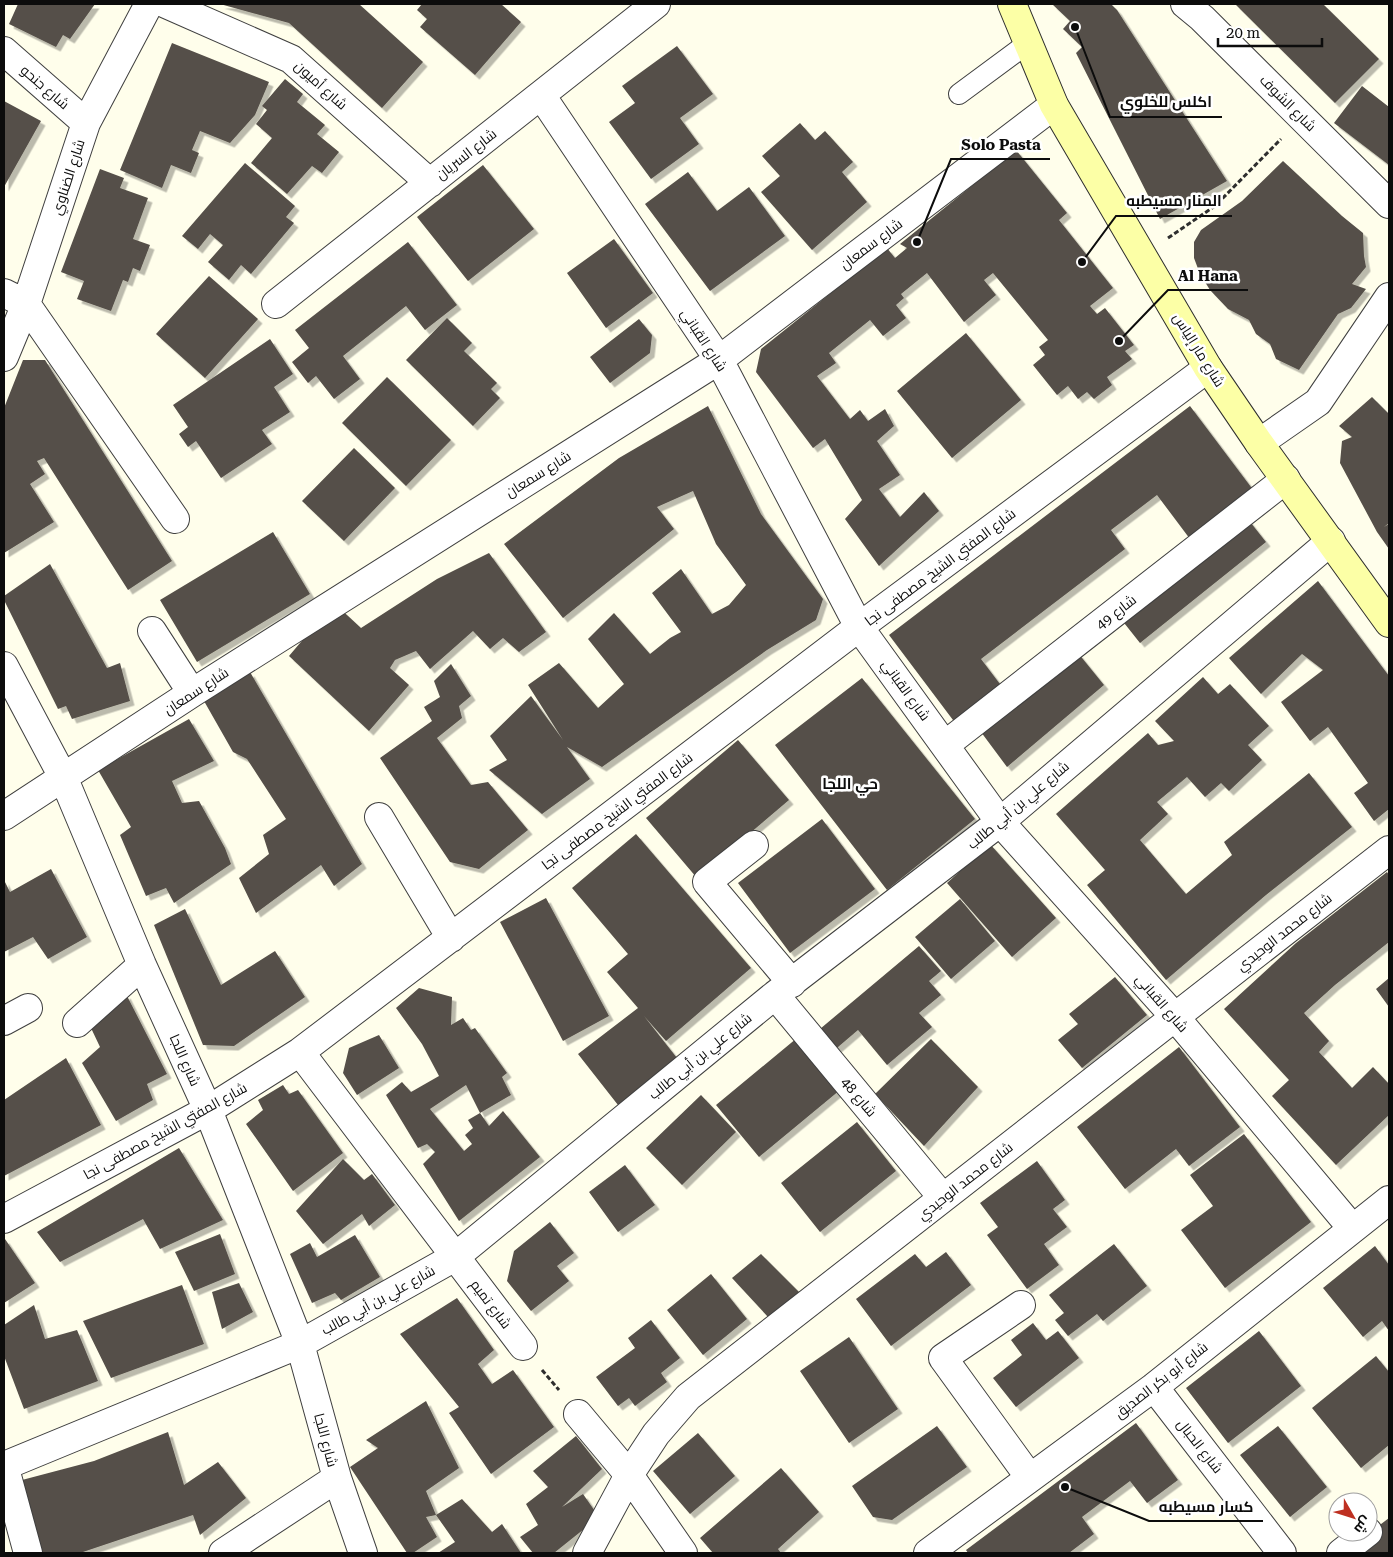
<svg xmlns="http://www.w3.org/2000/svg" width="1393" height="1557" viewBox="0 0 1393 1557" font-family="'Roboto Serif',Cairo,serif">
<style>
.building{fill:#554f48;filter:url(#shadow)}
.lines{fill:none;stroke-linecap:round;stroke-linejoin:round}
.lane-casing{stroke:#3f3f3f;stroke-width:22}
.street-casing{stroke:#3f3f3f;stroke-width:30}
.secondary-casing{stroke:#2e2e2e;stroke-width:30}
.path{stroke:#2e2e2e;stroke-width:3;stroke-dasharray:5 2.5;stroke-linecap:butt}
.lane{stroke:#fff;stroke-width:20}
.street{stroke:#fff;stroke-width:28}
.secondary{stroke:#fcffa6;stroke-width:28}
.labels{text-anchor:middle;stroke-width:5;stroke-linejoin:round;paint-order:stroke}
.street-label{font-size:14px;fill:#0c0c0c;stroke:#fff}
.neighbourhood-label{font-size:15px;font-weight:bold;fill:#0c0c0c;stroke:#fff}
.leader{fill:none;stroke:#0c0c0c;stroke-width:2}
.callout-dot{fill:#0c0c0c;stroke:#fff;stroke-width:2}
.callout-label{font-size:15px;text-anchor:middle;font-weight:bold;fill:#0c0c0c;stroke:#fff;stroke-width:5;stroke-linejoin:round;paint-order:stroke}
</style>
<defs>
<filter id="shadow"><feDropShadow dx="4.5" dy="4.5" stdDeviation="0" flood-color="#0004"/></filter>
</defs>
<rect width="100%" height="100%" fill="#fffeeb"/>
<path class="building" d="M18 4H95L70 39 63 35 56 47 9 24Z
M220 4H359L423 62 382 108 289 23Z
M422 4H501L521 22 475 75 420 27 427 19 417 10Z
M1052 4H1111L1117 10 1227 181 1160 219 1076 53 1082 47 1063 29 1070 21Z
M1235 4H1323L1379 59 1335 103Z
M172 43 269 82 255 115 230 143 200 131 192 150 199 153 191 173 171 165 162 188 120 170Z
M677 46 713 94 680 118 699 144 651 179 609 122 635 103 622 86Z
M285 79 303 94 297 102 325 125 317 134 339 152 322 173 312 166 287 194 251 163 272 138 256 124 267 110 262 106Z
M1362 86 1389 107V165L1334 123Z
M4 101 41 121 4 187Z
M800 123 815 140 825 131 853 162 842 172 867 202 812 250 761 192 780 176 762 156Z
M1016 150 1067 213 1059 220 1113 288 1090 306 1097 314 1105 308 1134 345 1125 351 1132 359 1107 377 1112 385 1094 399 1087 392 1078 399 1068 386 1057 395 1033 365 1045 355 1039 347 1048 340 993 273 984 280 996 295 964 322 927 273 901 294 904 298 896 305 906 318 883 336 870 320 829 353 836 363 817 376 850 419 860 410 868 421 885 409 894 426 877 441 900 475 879 489 900 517 924 492 939 511 879 566 845 519 862 500 825 439 813 448 756 372 761 349 887 248 895 258 907 248 900 244Z
M1283 161 1342 216 1363 233 1364 256 1366 267 1352 284 1366 289 1351 308 1338 314 1299 370 1276 359 1270 344 1256 334 1249 320 1228 309 1210 290 1200 274 1194 258V242L1201 230 1242 201Z
M245 163 295 206 286 217 294 223 251 274 241 265 229 280 208 262 223 245 210 234 198 249 182 236Z
M483 165 534 229 468 281 417 217Z
M100 169 124 178 120 188 148 198 133 239 150 245 140 271 133 268 128 282 123 280 111 311 77 299 84 281 61 272Z
M688 172 717 211 749 187 785 236 710 291 645 204Z
M614 239 653 293 606 328 567 273Z
M408 242 457 305 425 330 406 306 343 356 360 379 334 399 316 376 308 383 292 362 309 348 295 330Z
M209 276 258 319 205 378 156 334Z
M447 318 472 343 464 351 497 383 491 389 500 398 473 426 406 360Z
M639 319 652 335 650 353 610 383 590 357Z
M966 333 1021 400 952 458 897 391Z
M270 339 293 374 274 387 290 412 262 430 272 444 221 478 196 441 188 447 179 434 188 427 173 405Z
M23 360H45L172 561 128 590 44 458 37 461 45 474 30 484 54 522 4 553V408Z
M387 377 451 440 406 486 342 423Z
M1372 397 1389 414V523L1384 527 1389 524V549L1377 532 1340 463 1342 441 1352 437 1339 426Z
M708 406 761 514 823 599 816 620 767 650 602 767 567 747 590 779 542 814 489 770 507 760 490 736 531 696 563 740 528 685 559 663 598 708 624 684 588 639 614 613 650 654 670 638 681 632 652 593 681 569 712 614 729 605 746 585 716 544 693 491 657 507 674 529 563 618 504 544 619 458Z
M1190 406 1257 495 1193 543 1157 495 1111 530 1125 549 981 659 1006 692 959 728 889 635Z
M354 448 395 488 344 541 302 501Z
M1247 518 1266 542 1140 643 1121 619Z
M273 532 310 594 197 662 160 600Z
M489 553 546 632 519 652 503 638 490 649 473 631 430 669 416 651 395 660 390 668 409 685 369 731 289 656 334 603 361 628 437 579Z
M50 564 107 668 120 663 130 701 72 719 66 706 58 709 4 600V596Z
M1318 581 1389 676V809L1374 821 1354 793 1368 783 1328 727 1310 741 1281 702 1323 670 1302 654 1261 694 1229 658Z
M1078 653 1104 685 1007 767 981 732Z
M451 664 471 696 459 706 462 718 437 738 471 785 488 782 528 830 479 869 450 862 380 758 432 721 424 707 440 697 434 681Z
M250 672 362 864 334 886 321 865 256 913 239 878 269 854 263 835 286 819 247 759 233 752 204 701Z
M1203 677 1218 694 1230 684 1269 726 1248 745 1262 760 1229 791 1221 783 1205 797 1187 777 1157 802 1168 814 1140 840 1186 894 1232 855 1224 842 1309 773 1352 827 1266 895 1166 980 1087 885 1105 870 1056 814 1148 733 1158 745 1174 741 1155 721Z
M862 678 975 819 887 890 775 745Z
M189 719 214 761 172 781 182 803 199 801 225 848 231 864 174 903 166 888 146 896 120 835 131 827 98 770Z
M738 740 789 800 697 878 646 818Z
M822 819 875 889 790 953 738 883Z
M636 834 751 968 666 1041 644 1016 677 1058 618 1105 578 1054 638 1008 607 972 628 954 572 888Z
M990 844 1056 918 1012 957 947 883Z
M51 869 87 937 48 959 33 937 4 952V880L10 892Z
M1387 872 1389 875V942L1335 985 1304 1013 1329 1041 1319 1052 1352 1088 1373 1067 1389 1084V1115L1336 1165 1272 1096 1289 1080 1224 1009 1296 943Z
M546 898 609 1016 563 1041 500 922Z
M960 899 995 941 951 979 915 937Z
M185 909 221 985 275 951 305 997 234 1046 203 1045 154 925Z
M919 946 941 971 929 981 941 995 919 1013 932 1027 887 1065 858 1030 831 1053 814 1034Z
M1115 977 1147 1015 1082 1068 1058 1040 1078 1024 1069 1014Z
M1389 978V1007L1376 989Z
M419 988 452 997 451 1025 463 1018 471 1030 475 1028 507 1073 502 1077 511 1095 480 1113 466 1085 430 1109 464 1151 472 1144 465 1135 473 1128 468 1120 480 1113 489 1126 503 1111 540 1157 459 1221 423 1164 435 1152 427 1144 418 1148 386 1095 402 1082 411 1092 439 1076 422 1044 396 1008Z
M126 994 167 1074 147 1084 153 1100 116 1121 82 1063 100 1047 91 1028Z
M379 1035 399 1068 357 1095 343 1073 349 1048Z
M797 1038 840 1090 759 1157 716 1105Z
M931 1039 978 1087 924 1146 875 1094Z
M1179 1047 1240 1127 1189 1166 1176 1149 1125 1189 1077 1127Z
M66 1058 101 1125 4 1176V1100Z
M283 1085 289 1094 298 1090 343 1153 293 1191 246 1124 263 1110 258 1100Z
M701 1095 736 1132 682 1185 646 1148Z
M857 1122 896 1171 820 1232 781 1183Z
M1244 1134 1311 1222 1225 1288 1181 1230 1213 1206 1190 1175Z
M179 1148 223 1220 160 1249 143 1219 60 1262 37 1232Z
M343 1159 364 1180 372 1174 395 1205 369 1226 362 1214 323 1244 296 1211Z
M1037 1161 1065 1200 1053 1209 1067 1227 1044 1244 1059 1265 1027 1289 987 1235 998 1227 980 1203Z
M625 1165 655 1205 618 1232 589 1192Z
M550 1222 574 1253 557 1266 569 1281 531 1311 507 1281 514 1251Z
M220 1234 235 1274 194 1291 175 1252Z
M355 1235 380 1277 341 1300 335 1293 312 1303 290 1254 310 1243 317 1257Z
M4 1239H5L35 1283 4 1303Z
M1114 1244 1147 1286 1103 1321 1097 1314 1068 1336 1055 1320 1064 1313 1049 1295Z
M1375 1246 1389 1265V1331L1382 1321 1363 1337 1323 1288Z
M946 1252 971 1285 891 1346 856 1299 915 1254 926 1267Z
M761 1254 799 1292 769 1318 732 1278Z
M711 1274 747 1319 703 1355 667 1310Z
M239 1283 253 1312 222 1329 212 1292Z
M182 1285 204 1344 111 1378 83 1321Z
M457 1298 494 1350 478 1364 492 1384 513 1370 554 1427 491 1474 449 1413 459 1407 400 1334Z
M34 1305 45 1339 77 1330 98 1381 24 1409 4 1356V1325Z
M651 1320 680 1358 661 1373 667 1382 635 1406 629 1398 618 1406 596 1377 635 1348 628 1338Z
M1033 1323 1046 1340 1058 1331 1079 1358 1016 1407 993 1378 1022 1355 1011 1340Z
M1259 1331 1301 1386 1228 1443 1186 1388Z
M849 1337 898 1409 849 1443 800 1371Z
M1376 1356 1389 1372V1445L1361 1468 1312 1408Z
M426 1401 459 1468 426 1491 436 1515 462 1499 492 1532 502 1524 521 1553H438L455 1542 436 1515 426 1517 437 1537 413 1553H407L350 1467 378 1448 366 1440Z
M1136 1423 1178 1480 1147 1503 1130 1481 1082 1517 1094 1534 1069 1553H968L966 1550Z
M937 1426 967 1467 892 1520 873 1517 852 1486Z
M1278 1426 1327 1487 1290 1517 1240 1455Z
M168 1432 184 1485 218 1462 246 1498 200 1535 193 1515 80 1553H39L22 1480 94 1461Z
M698 1433 735 1476 690 1514 653 1471Z
M576 1436 602 1469 562 1507 583 1494 599 1517 554 1553H533L520 1537 538 1525 526 1504 548 1487 533 1471Z
M781 1468 819 1512 778 1549 781 1553H713L700 1538Z
M1389 1518V1553H1343Z"/>
<g class="lines">
<defs>
<path id="lane" d="M959 94 1028 43"/>
<path id="street" d="M166 4 291 59 430 183
M1185 4 1202 18 1389 204
M4 51 86 123
M541 95 719 360 859 627 1000 822 1175 1017 1352 1228
M4 293 26 304 175 519
M276 304 656 4
M4 357 26 304 86 123 149 4
M1259 443 1318 402 1389 297
M152 631 192 693
M4 666 64 779 142 965 208 1110 300 1344 337 1478 363 1553
M945 745 1286 479
M4 816 192 693 719 360 1054 105
M379 817 451 938
M754 845 707 882 792 983
M775 995 943 1198
M4 1021 28 1008
M77 1023 142 965
M300 1052 523 1346
M4 1219 208 1110 300 1052 859 627 1208 368
M1021 1305 943 1358 1030 1478
M1154 1387 1282 1553
M578 1414 629 1475 683 1553
M4 1465 28 1553
M4 1466 300 1344 455 1257 775 995 1000 822 1331 541
M223 1553 337 1478
M587 1553 629 1475 656 1434 688 1397 1389 850
M928 1553 1154 1387 1389 1200
M1341 1553 1368 1532"/>
<path id="secondary" d="M1012 4 1054 105 1208 368 1259 443 1389 623"/>
</defs>
<use href="#lane" class="lane-casing"/>
<use href="#street" class="street-casing"/>
<use href="#secondary" class="secondary-casing"/>
<path class="path" d="M1168 238 1215 206 1281 139
M542 1370 559 1390"/>
<use href="#lane" class="lane"/>
<use href="#street" class="street"/>
<use href="#secondary" class="secondary"/>
</g>
<g class="labels">
<g class="street-label">
<text transform="translate(321 85) rotate(42)" y="5">شارع أميون</text>
<text transform="translate(45 87) rotate(41)" y="5">شارع جنحو</text>
<text transform="translate(1288 103) rotate(45)" y="5">شارع الشوف</text>
<text transform="translate(466 154) rotate(-38)" y="5">شارع السريان</text>
<text transform="translate(68 177) rotate(-72)" y="5">شارع الضناوي</text>
<text transform="translate(871 244) rotate(-37)" y="5">شارع سمعان</text>
<text transform="translate(704 340) rotate(57)" y="5">شارع القباني</text>
<text transform="translate(1199 350) rotate(58)" y="5">شارع مار إلياس</text>
<text transform="translate(538 474) rotate(-32)" y="5">شارع سمعان</text>
<text transform="translate(940 567) rotate(-37)" y="5">شارع المفتي الشيخ مصطفى نجا</text>
<text transform="translate(1116 612) rotate(-38)" y="5">شارع 49</text>
<text transform="translate(906 690) rotate(54)" y="5">شارع القباني</text>
<text transform="translate(196 691) rotate(-33)" y="5">شارع سمعان</text>
<text transform="translate(1018 805) rotate(-40)" y="5">شارع علي بن أبي طالب</text>
<text transform="translate(617 811) rotate(-37)" y="5">شارع المفتي الشيخ مصطفى نجا</text>
<text transform="translate(1284 932) rotate(-38)" y="5">شارع محمد الوحيدي</text>
<text transform="translate(1162 1003) rotate(49)" y="5">شارع القباني</text>
<text transform="translate(700 1056) rotate(-39)" y="5">شارع علي بن أبي طالب</text>
<text transform="translate(185 1060) rotate(66)" y="5">شارع اللجا</text>
<text transform="translate(859 1097) rotate(50)" y="5">شارع 48</text>
<text transform="translate(165 1131) rotate(-29)" y="5">شارع المفتي الشيخ مصطفى نجا</text>
<text transform="translate(965 1181) rotate(-38)" y="5">شارع محمد الوحيدي</text>
<text transform="translate(378 1300) rotate(-29)" y="5">شارع علي بن أبي طالب</text>
<text transform="translate(491 1304) rotate(53)" y="5">شارع تميم</text>
<text transform="translate(1161 1380) rotate(-38)" y="5">شارع أبو بكر الصديق</text>
<text transform="translate(326 1440) rotate(75)" y="5">شارع اللجا</text>
<text transform="translate(1200 1446) rotate(52)" y="5">شارع الحبال</text>
</g>
<g class="neighbourhood-label">
<text x="850" y="789">حي اللجا</text>
</g>
</g>
<path class="leader" d="M1075 27L1110 117H1222M917 242L951 159H1050M1082 262L1116 216H1232M1119 341L1168 290H1248M1065 1487L1149 1521H1263"/>
<g class="callout-dot">
<circle cx="1075" cy="27" r="5"/>
<circle cx="917" cy="242" r="5"/>
<circle cx="1082" cy="262" r="5"/>
<circle cx="1119" cy="341" r="5"/>
<circle cx="1065" cy="1487" r="5"/>
</g>
<g class="callout-label">
<text x="1166" y="107">اكلس للخلوي</text>
<text x="1001" y="150">Solo Pasta</text>
<text x="1174" y="206">المنار مسيطبه</text>
<text x="1208" y="281">Al Hana</text>
<text x="1206" y="1512">كسار مسيطبه</text>
</g>
<rect width="1393" height="1557" fill="none" stroke="#0c0c0c" stroke-width="10"/>
<g transform="translate(1353 1517) rotate(129)"><circle r="24" fill="#ffffff" stroke="#9e9e9e"/>
<path d="M0-4L9 19L0 12L-9 19Z" fill="#be3021"/>
<text y="-8" font-size="14" font-weight="bold" text-anchor="middle" fill="#0c0c0c">ش</text>
</g>
<path d="M1218 38v8h104v-8" fill="none" stroke="#0c0c0c" stroke-width="2.5"/>
<text x="1226" y="38" font-size="15" fill="#0c0c0c" stroke="#ffffff" stroke-width="4" paint-order="stroke">20 m</text>
</svg>
